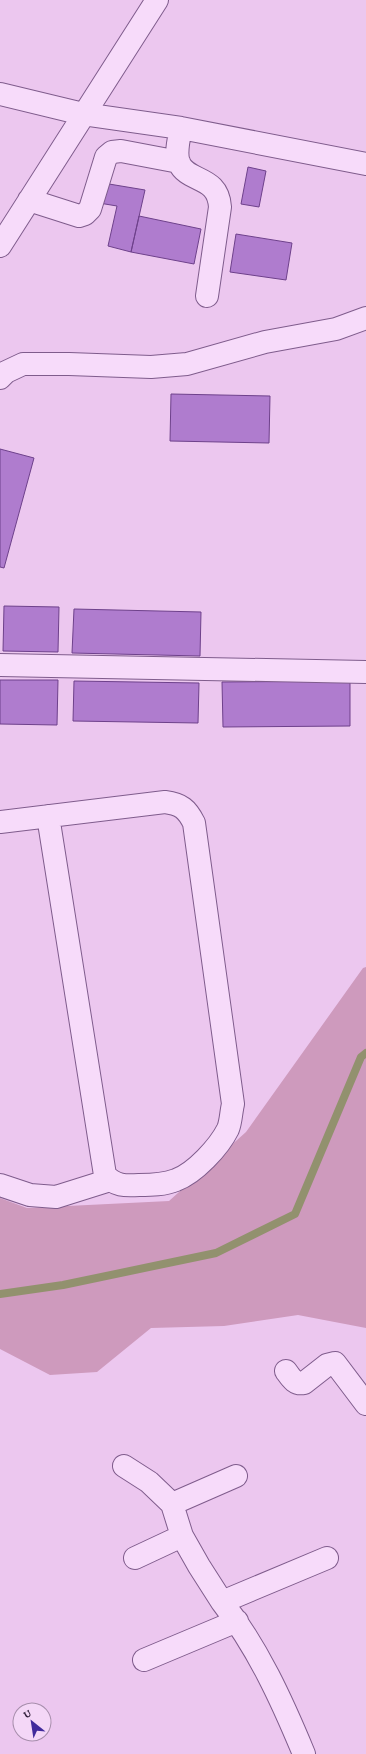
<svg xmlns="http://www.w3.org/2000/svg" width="366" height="1754" viewBox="0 0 366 1754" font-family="'Crimson Pro',serif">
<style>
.green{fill:#ce9abd}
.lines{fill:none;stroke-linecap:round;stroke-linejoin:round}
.stream{stroke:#92916e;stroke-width:8}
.building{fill:#af7cce;stroke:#6e418b}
.minor-casing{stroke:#7f5c8c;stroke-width:24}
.minor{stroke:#f7dbfa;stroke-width:22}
</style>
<rect width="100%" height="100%" fill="#ecc7ef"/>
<path class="green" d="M366 967V1328L298 1315 224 1326 151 1328 97 1372 50 1375 0 1349V1198L27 1208 169 1201 246 1132 363 968Z"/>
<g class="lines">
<path class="stream" d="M0 1294 63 1285 216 1253 295 1214 361 1057 366 1053"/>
</g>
<path class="building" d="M248 167 266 171 259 207 241 204Z
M103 183 145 190 131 252 108 246 117 206 99 203Z
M139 216 201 229 194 264 131 252Z
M236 234 292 243 286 280 230 272Z
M171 394 270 396 269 443 170 441Z
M0 449 34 458 4 568 0 567Z
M4 606 59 607 58 652 3 651Z
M74 609 201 612 200 656 72 653Z
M0 680H58L57 725 0 724Z
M74 681 199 683 198 723 73 721Z
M350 681V726L223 727 222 682Z"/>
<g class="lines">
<defs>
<path id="minor" d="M0 94 83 114 181 128 366 164
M181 128C179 138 175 153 179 163 188 183 218 175 220 207L207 296
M29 200 79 216 85 214 90 209 106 157 112 152 121 151 179 162
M0 246 157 0
M0 378 6 372 23 364H69L151 367 187 364 265 342 336 329 366 318
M0 665 366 672
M0 822 165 802C181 804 187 809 194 823L233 1104C231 1112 231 1122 228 1129 219 1147 195 1173 176 1180 164 1185 151 1185 139 1185 125 1186 115 1186 105 1175L48 816
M0 1185 30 1195 56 1197 110 1180
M286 1371C291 1378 295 1385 304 1383L327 1365 335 1363 366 1404
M124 1466 149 1482 172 1504 182 1536 199 1566 222 1602
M172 1504 236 1476
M135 1558 182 1536
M144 1660 237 1621
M304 1754C282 1701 258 1648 222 1602L327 1558"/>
</defs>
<use href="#minor" class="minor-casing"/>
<use href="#minor" class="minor"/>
</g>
<g transform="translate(32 1722) rotate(330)"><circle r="19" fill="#f4d7f7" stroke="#a78eac"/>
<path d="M0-3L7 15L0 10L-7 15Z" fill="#412a9c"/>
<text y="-6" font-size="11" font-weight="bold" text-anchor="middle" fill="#33203c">U</text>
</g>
</svg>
